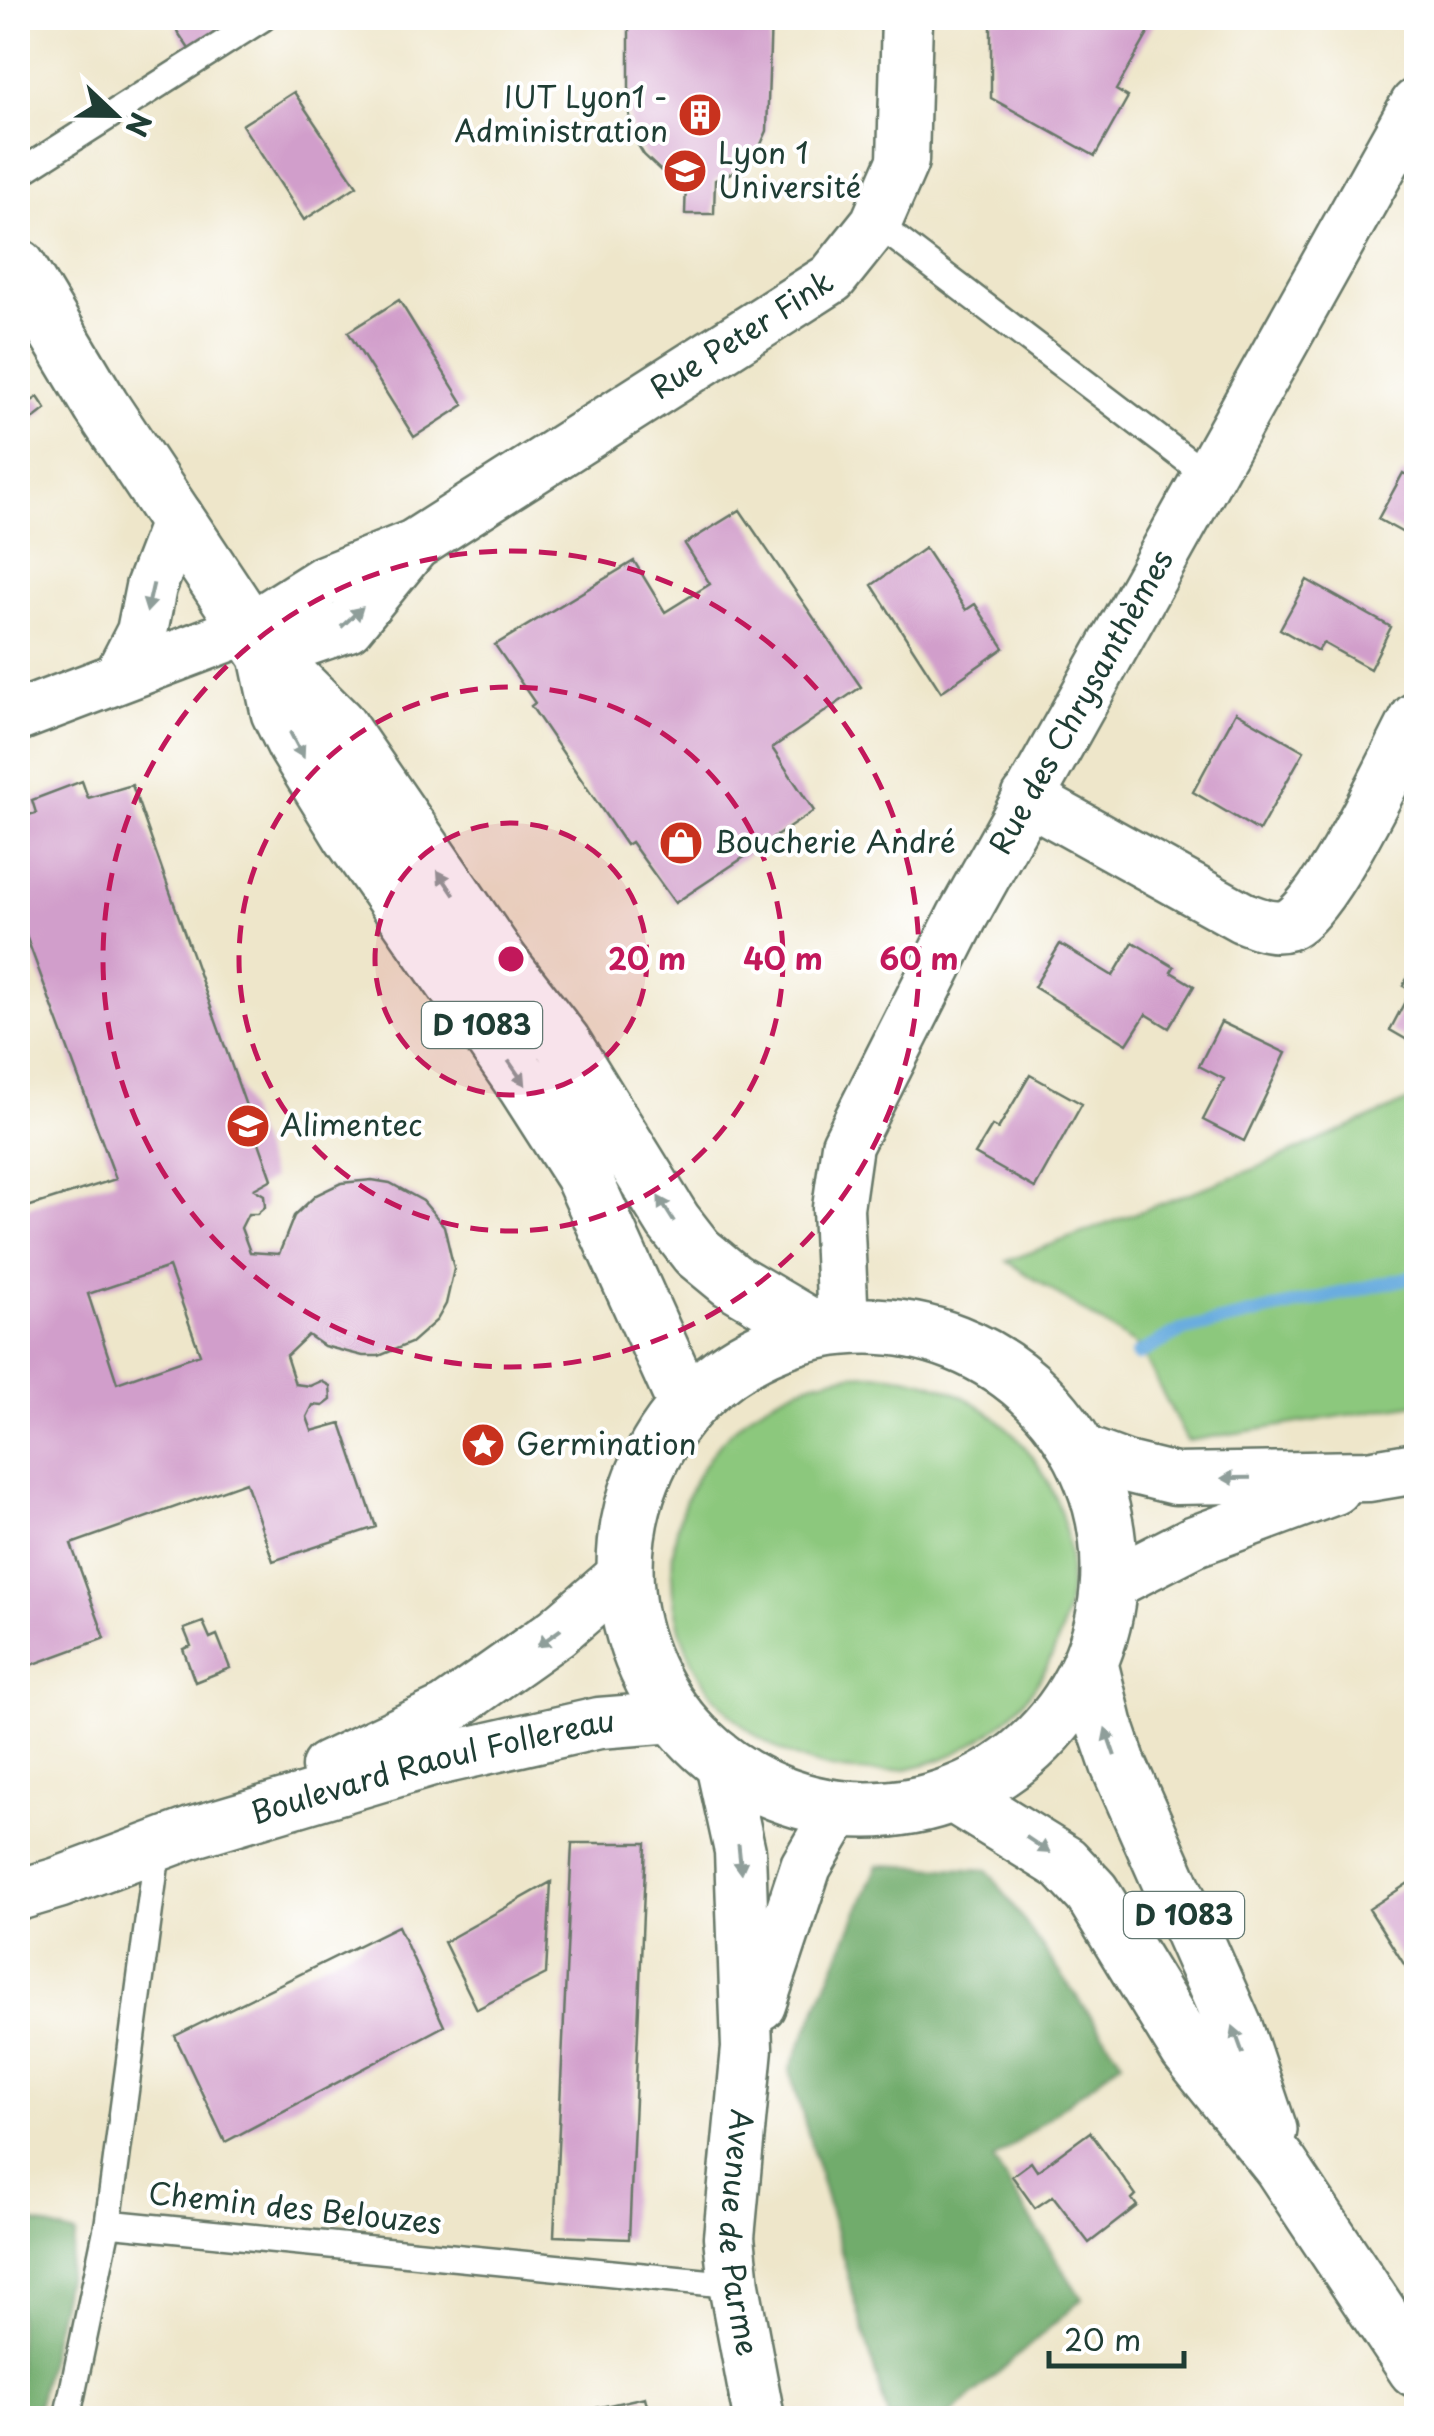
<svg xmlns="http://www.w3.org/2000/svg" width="1434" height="2436" viewBox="0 0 1434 2436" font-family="'Playpen Sans',sans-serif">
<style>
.green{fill:#8cc87d;stroke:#568258;stroke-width:2.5}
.forest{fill:#71ac6c;stroke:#487450;stroke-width:2.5}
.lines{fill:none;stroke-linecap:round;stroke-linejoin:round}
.stream{stroke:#6aaddf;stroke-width:14}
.building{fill:#d19ecb;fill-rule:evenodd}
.lane-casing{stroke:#677868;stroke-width:30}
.street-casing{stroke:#677868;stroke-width:55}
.primary-casing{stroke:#677868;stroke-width:60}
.lane{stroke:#fff;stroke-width:25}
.street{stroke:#fff;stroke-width:50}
.primary{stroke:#fff;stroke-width:55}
.oneway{fill:#8f9e9a}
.ring{fill:none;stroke:#c2185b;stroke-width:5;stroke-dasharray:18 12}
.labels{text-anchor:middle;stroke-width:8;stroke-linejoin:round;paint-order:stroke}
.shield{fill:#fff;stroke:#627771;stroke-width:2.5}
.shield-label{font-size:28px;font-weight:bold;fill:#1f3d34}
.poi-label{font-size:30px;fill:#1f3d34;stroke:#fff;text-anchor:start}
.street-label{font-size:30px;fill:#1f3d34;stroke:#fff}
.centre{fill:#c2185b;stroke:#fff;stroke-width:5}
.ring-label{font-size:30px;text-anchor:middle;font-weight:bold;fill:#c2185b;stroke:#fff;stroke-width:8;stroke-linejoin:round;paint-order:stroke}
</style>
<rect width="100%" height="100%" fill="#fff"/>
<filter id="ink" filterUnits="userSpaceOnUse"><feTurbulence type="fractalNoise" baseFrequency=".01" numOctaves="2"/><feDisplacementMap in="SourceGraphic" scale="20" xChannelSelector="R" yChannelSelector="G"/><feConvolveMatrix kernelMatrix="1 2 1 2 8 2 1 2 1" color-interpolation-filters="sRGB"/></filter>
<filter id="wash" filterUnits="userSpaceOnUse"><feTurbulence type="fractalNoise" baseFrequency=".0048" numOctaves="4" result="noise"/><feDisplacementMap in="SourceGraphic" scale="40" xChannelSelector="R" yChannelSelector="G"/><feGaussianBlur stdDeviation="2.25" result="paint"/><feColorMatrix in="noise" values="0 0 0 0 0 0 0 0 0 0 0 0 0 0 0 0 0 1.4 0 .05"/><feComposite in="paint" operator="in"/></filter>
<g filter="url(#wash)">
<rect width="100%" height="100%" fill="#eee6ca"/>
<path class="green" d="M1416 1098V1404L1187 1441 1140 1348 1007 1261 1257 1168Z
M672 1573a199 199 0 1 1 398 0a199 199 0 1 1-398 0Z"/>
<path class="forest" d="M878 1865 988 1870 1122 2061 993 2160 1082 2299 947 2418H888L790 2070Z
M18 2218 76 2235 35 2418H18Z"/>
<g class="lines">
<path class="stream" d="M1137 1355 1181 1331 1416 1276"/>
</g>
<g id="blocks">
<path class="building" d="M190 18H211L221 33 191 52 175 28Z
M629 18H771L767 131 757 153 738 170 715 180 714 214H685L686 181 661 171 644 155 633 137 629 113Z
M991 18H1157L1116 90 1128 97 1095 156 991 98Z
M294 92 357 186 304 220 242 125Z
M399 300 464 405 414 437 348 332Z
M38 397 46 409 33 419 24 406Z
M1403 473 1416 480V540L1378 519Z
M740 510 861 687 772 748 814 811 675 903 631 842 626 845 531 706 535 703 495 645 634 561 665 612 710 584 685 544Z
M925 548 966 610 975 604 1004 648 941 692 872 585Z
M1307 580 1391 627 1370 669 1323 643 1318 651 1280 629Z
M1236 712 1304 751 1259 831 1193 792Z
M82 781 88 798 132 785 272 1179 254 1189 264 1195 265 1207 257 1214H248L241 1228 250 1252 279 1254 294 1216 316 1195 341 1183 372 1180 390 1183 423 1201 444 1226 454 1269 446 1304 437 1320 411 1343 379 1356H363L324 1346 308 1335 286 1356 295 1384 310 1386 321 1381 330 1386 331 1400 323 1406 313 1405 307 1417 312 1431 341 1423 376 1527 273 1561 246 1482 71 1544 105 1638 18 1670V1210L116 1179 18 914V818L36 813 32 800ZM169 1267 200 1354 117 1383 88 1294Z
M1133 942 1174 967 1171 972 1194 986 1169 1028 1146 1014 1127 1044 1034 987 1060 944 1113 976Z
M1416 961V1045L1390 1030 1411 990 1403 986Z
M1221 1022 1286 1053 1244 1141 1203 1120 1224 1079 1199 1066Z
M1030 1075 1082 1104 1035 1188 975 1154 992 1126 998 1129Z
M203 1622 210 1638 217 1635 230 1668 195 1682 183 1649 191 1646 184 1629Z
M572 1843H646L629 2239 554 2236Z
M1416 1878V1983L1369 1909Z
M551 1882 546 1974 477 2009 444 1942Z
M398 1926 444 2026 225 2142 175 2036Z
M1090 2132 1136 2195 1132 2199 1137 2206 1089 2243 1053 2196 1035 2208 1012 2176 1031 2162 1037 2171Z
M645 2397 650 2418H556V2417Z"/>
</g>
</g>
<g filter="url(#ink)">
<use href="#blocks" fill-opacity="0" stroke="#677868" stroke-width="2.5"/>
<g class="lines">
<defs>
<path id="lane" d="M18 174 263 18
M876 223 1209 477
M158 1846 108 2223 734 2285
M67 2418 108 2223"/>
<g id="street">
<path d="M266 654 348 626 411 549"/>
<path d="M119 677 142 632 151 587 178 517"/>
<path id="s1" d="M18 716 250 628 324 581 414 545 832 278 876 223 903 161 907 18"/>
<path d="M1027 798 1242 917C1256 922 1271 930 1287 925 1322 915 1396 756 1416 718"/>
<path id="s2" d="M843 1325 838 1208 847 1145 962 917 1416 104"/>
<path d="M1080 1450 1126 1467 1175 1479 1368 1476 1416 1468"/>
<path d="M1109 1585 1195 1541 1335 1489"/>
<path id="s3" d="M721 1764 740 1851 747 2048 729 2237 734 2285 759 2418"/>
<path d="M327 1767 447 1710 557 1632 623 1575"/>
<path id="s4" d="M18 1895 58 1883 194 1832 432 1761 599 1723 674 1717"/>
<path d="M760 2005 806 1866 839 1810"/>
</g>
<path id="primary" d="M18 267 101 406 266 654 337 724 501 963 563 1043 673 1221 697 1252 731 1280 816 1330
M268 661 279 712 295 745 350 834 525 1085 582 1174 686 1405
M625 1568a242 242 0 1 1 484 0a242 242 0 1 1-484 0Z
M1090 1664 1105 1725 1119 1766 1235 2029 1269 2130
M954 1795 1064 1863 1092 1893 1188 2050 1281 2166 1416 2369"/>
</defs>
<use href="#lane" class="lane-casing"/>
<use href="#street" class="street-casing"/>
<use href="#primary" class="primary-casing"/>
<use href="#lane" class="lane"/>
<use href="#street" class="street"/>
<use href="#primary" class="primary"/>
</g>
<defs><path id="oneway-solid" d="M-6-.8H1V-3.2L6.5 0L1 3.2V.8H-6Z" transform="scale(2.5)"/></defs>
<g class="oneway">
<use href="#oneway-solid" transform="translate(150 598) rotate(103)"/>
<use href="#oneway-solid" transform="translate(352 617) rotate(-43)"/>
<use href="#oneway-solid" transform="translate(297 745) rotate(62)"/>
<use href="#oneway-solid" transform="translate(446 883) rotate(-124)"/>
<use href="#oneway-solid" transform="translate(517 1073) rotate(55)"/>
<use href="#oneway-solid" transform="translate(666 1209) rotate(-122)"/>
<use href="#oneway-solid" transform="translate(1236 1478) rotate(179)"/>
<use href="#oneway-solid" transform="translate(549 1638) rotate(144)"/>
<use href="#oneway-solid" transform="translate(1110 1742) rotate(-109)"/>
<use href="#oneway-solid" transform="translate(1038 1845) rotate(34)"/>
<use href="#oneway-solid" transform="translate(740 1859) rotate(84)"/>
<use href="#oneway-solid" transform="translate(1238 2040) rotate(-110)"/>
</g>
</g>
<circle cx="511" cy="959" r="136" fill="#c2185b" fill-opacity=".12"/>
<g class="ring">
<circle cx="511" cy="959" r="136"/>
<circle cx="511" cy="959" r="272"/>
<circle cx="511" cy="959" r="408"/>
</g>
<defs>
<symbol id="building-disc" viewBox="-11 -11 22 22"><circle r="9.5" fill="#c8321e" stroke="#fff"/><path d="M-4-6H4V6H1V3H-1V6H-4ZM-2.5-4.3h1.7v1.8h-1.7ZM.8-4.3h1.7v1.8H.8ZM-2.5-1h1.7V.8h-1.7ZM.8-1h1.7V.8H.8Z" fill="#fff"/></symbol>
<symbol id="university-disc" viewBox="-11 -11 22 22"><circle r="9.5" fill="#c8321e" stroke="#fff"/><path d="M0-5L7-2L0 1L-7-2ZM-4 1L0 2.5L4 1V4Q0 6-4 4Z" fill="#fff"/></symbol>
<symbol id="shop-disc" viewBox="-11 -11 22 22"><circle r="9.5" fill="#c8321e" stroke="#fff"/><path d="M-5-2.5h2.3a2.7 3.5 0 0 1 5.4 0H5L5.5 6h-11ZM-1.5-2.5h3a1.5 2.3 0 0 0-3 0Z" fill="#fff"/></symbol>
<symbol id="sight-disc" viewBox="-11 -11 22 22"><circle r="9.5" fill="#c8321e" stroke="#fff"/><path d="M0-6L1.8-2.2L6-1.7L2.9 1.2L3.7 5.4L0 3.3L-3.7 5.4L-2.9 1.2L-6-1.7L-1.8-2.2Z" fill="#fff"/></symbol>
</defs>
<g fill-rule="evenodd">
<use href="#building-disc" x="675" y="90" width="50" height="50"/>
<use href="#university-disc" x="660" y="146" width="50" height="50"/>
<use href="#shop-disc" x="656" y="818" width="50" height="50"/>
<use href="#university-disc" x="223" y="1101" width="50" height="50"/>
<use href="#sight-disc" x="458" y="1420" width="50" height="50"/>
</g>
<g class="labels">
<g class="shield">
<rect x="422" y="1002" width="120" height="46" rx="8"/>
<rect x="1124" y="1892" width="120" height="46" rx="8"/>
</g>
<g class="shield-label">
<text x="482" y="1035">D 1083</text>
<text x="1184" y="1925">D 1083</text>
</g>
<g class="poi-label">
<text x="668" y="108" text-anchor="end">IUT Lyon1 -<tspan x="668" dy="34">Administration</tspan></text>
<text x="718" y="164">Lyon 1<tspan x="718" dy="34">Université</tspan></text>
<text x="714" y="853">Boucherie André</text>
<text x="280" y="1136">Alimentec</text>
<text x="516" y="1455">Germination</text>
</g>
<g class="street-label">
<text dy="10" stroke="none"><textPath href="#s1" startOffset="822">Rue Peter Fink</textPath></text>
<text dy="10" stroke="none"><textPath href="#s2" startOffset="682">Rue des Chrysanthèmes</textPath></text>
<text dy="10" stroke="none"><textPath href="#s4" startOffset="435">Boulevard Raoul Follereau</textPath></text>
<text transform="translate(295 2209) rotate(6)" y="10">Chemin des Belouzes</text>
<text dy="10" stroke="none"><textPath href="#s3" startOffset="472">Avenue de Parme</textPath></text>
</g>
</g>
<circle cx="511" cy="959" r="15" class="centre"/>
<g class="ring-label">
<text x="647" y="970">20 m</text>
<text x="783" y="970">40 m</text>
<text x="919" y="970">60 m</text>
</g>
<rect width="1434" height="2436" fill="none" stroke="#fff" stroke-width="60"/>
<g transform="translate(115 115) rotate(112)" stroke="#ffffff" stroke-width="8" paint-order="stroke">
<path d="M0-8L18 38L0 25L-18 38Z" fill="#1f3d34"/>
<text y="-15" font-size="28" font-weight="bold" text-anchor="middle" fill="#1f3d34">N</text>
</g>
<path d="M1049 2351v15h135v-15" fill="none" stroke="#1f3d34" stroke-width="5"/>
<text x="1064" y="2351" font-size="30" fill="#1f3d34" stroke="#ffffff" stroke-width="8" paint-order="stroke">20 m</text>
</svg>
